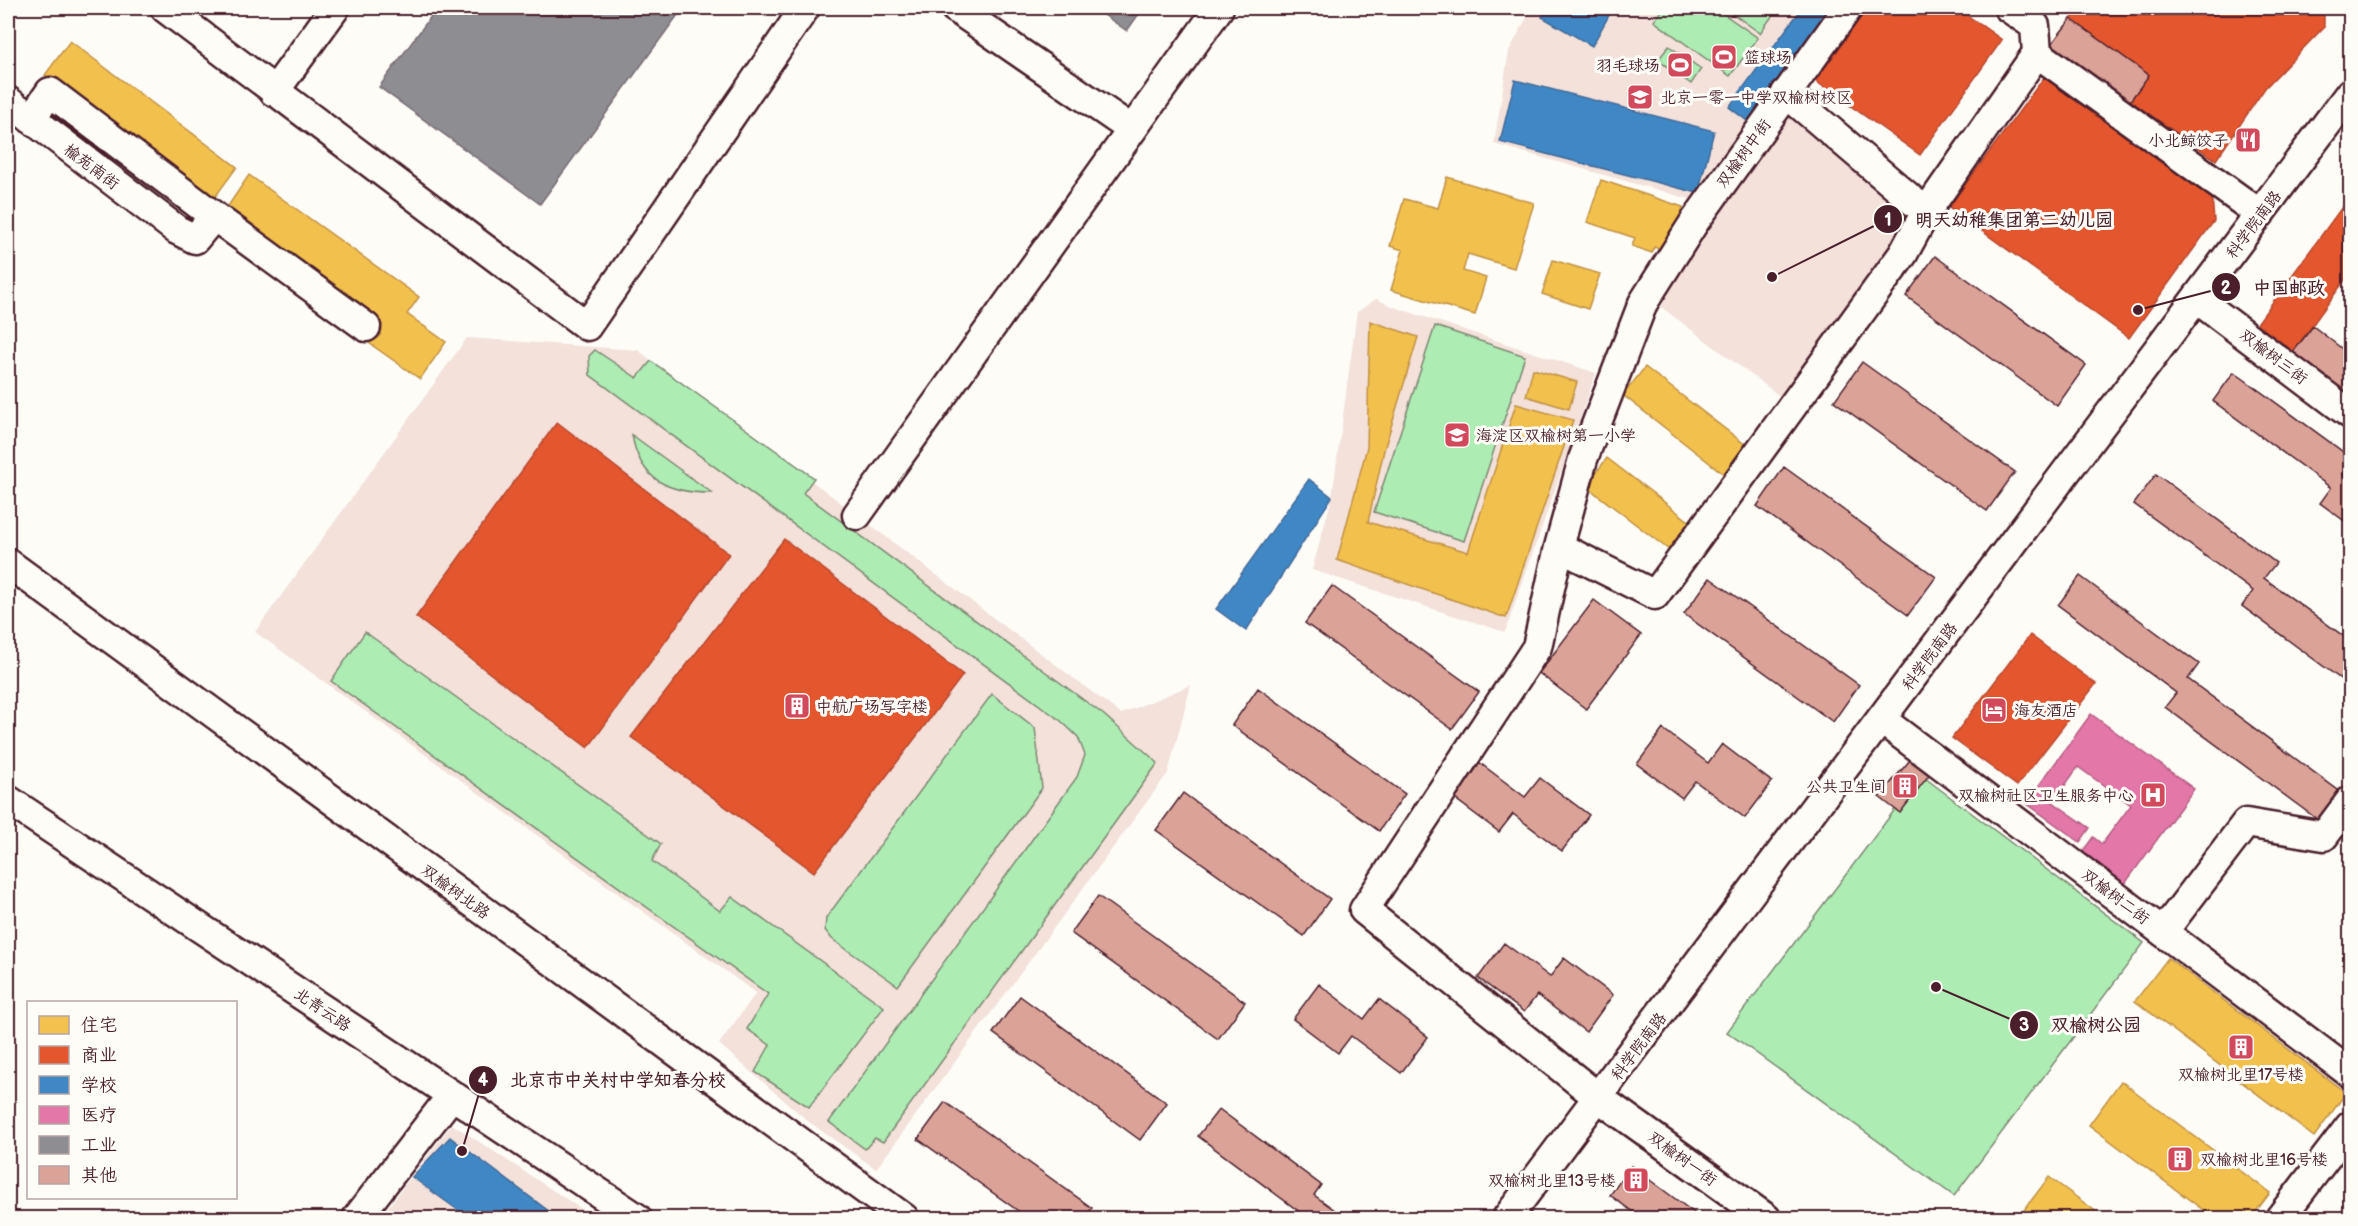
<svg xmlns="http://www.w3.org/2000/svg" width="2358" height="1226" viewBox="0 0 2358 1226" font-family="'Balsamiq Sans','LXGW WenKai TC',sans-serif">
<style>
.built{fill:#f3e1da}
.green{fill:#adedb4;stroke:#7c8670;stroke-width:1.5}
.homes{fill:#f2c14e;stroke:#c09044;stroke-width:1.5}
.shops{fill:#e4572e;stroke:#b6462d;stroke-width:1.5}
.schools{fill:#3f88c5;stroke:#426897;stroke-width:1.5}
.health{fill:#e377a8;stroke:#b55d82;stroke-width:1.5}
.industry{fill:#8d8d92;stroke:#796c73;stroke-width:1.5}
.building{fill:#dba298;stroke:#4a1f2b;stroke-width:1.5}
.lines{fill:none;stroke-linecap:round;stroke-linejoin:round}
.minor-casing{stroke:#4a1f2b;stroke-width:33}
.minor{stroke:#fdfcf7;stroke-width:28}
.labels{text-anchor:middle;stroke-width:6;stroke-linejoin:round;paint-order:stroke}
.poi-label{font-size:16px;fill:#4a1f2b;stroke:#fdfcf7;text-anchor:start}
.street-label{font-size:16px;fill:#4a1f2b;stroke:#fdfcf7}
.leader{fill:none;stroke:#4a1f2b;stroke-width:2}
.callout-dot{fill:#4a1f2b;stroke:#fdfcf7;stroke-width:2}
.mark-label{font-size:18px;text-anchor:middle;font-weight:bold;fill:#fff}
.callout-label{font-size:18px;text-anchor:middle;font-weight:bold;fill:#4a1f2b;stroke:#fdfcf7;stroke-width:6;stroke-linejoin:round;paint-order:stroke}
</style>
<rect width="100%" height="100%" fill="#fdfcf7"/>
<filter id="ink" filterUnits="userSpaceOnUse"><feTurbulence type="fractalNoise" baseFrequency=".0167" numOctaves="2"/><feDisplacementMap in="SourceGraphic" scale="12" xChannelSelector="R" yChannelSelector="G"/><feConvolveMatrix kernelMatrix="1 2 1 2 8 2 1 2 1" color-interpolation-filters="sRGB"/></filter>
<g filter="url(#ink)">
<path class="built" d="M1532 8H1842L1704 203 1494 144 1509 51Z
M1789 116 1913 213 1781 397 1661 307 1691 246Z
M1376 299 1394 307 1596 373 1505 632 1312 570 1332 497 1357 312Z
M467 338 638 350 1121 714 1191 685 1168 773 876 1169 809 1122 719 1044 756 993 255 632Z
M452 1124 595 1218H380Z"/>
<path class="green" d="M1664 8H1715L1758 38 1730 76 1654 21Z
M1725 8H1778L1760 33Z
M1669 46 1701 69 1691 84 1658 60Z
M1435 326 1525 356 1464 541 1374 512Z
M595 350 637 378 651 361 814 478 803 493 1104 715 1158 763 883 1142 875 1138 865 1149 829 1122 1077 777 1085 755 1078 737 1061 721 590 375 589 356Z
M632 435 712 493C669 493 640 481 632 435Z
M365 632 661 844 652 861 720 911 732 897 884 1007 809 1107 755 1072 770 1045 747 1029 768 994 331 681Z
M992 694 1035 728 1042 788 898 986 832 939 825 930 826 918Z
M1921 775 2144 943 1954 1196 1727 1032Z"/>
<path class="homes" d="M70 41 237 167 212 201 45 75Z
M249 175 419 297 407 314 446 342 420 379 369 343 382 325 224 212Z
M1447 177 1534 203 1514 268 1468 254 1463 271 1486 278 1475 315 1391 290 1403 250 1390 246 1404 199 1438 208Z
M1601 180 1683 207 1668 252 1654 247 1652 253 1632 246 1635 238 1587 222Z
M1553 260 1600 274 1588 309 1542 294Z
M1370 321 1418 337 1384 450 1368 522 1468 552 1516 404 1573 420 1506 618 1337 560 1367 447Z
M1645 367 1747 446 1725 475 1623 395Z
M1533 369 1577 382 1569 409 1526 396Z
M1607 458 1694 525 1673 553 1586 486Z
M2168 958 2346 1093 2314 1137 2135 1001Z
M2121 1081 2270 1193 2251 1218H2214L2089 1125Z
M2049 1177 2105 1218H2018Z"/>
<path class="shops" d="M1866 8H1957L2002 40 1920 155 1814 80Z
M2080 8H2321L2324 12V27L2265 88 2216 160 2050 46Z
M2045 76 2212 197 2214 221 2129 338 1949 207Z
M2350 196V273L2290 356 2253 329Z
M557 422 729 554 588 748 416 617Z
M784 539 963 675 814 872 631 737Z
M2030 635 2096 684 2017 786 1952 738Z"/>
<path class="schools" d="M1547 8H1613L1592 46 1542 17Z
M1802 8H1837L1751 124 1729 107Z
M1515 80 1714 131 1698 193 1500 142Z
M1309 479 1332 497 1246 631 1216 609Z
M450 1137 558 1218H469L412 1177Z"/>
<path class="health" d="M2091 714 2194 789 2124 885 2081 854 2093 837 2102 844 2131 805 2078 767 2053 802 2090 828 2080 842 2026 803Z"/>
<path class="industry" d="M437 8H683L540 204 379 87Z
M1094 8H1143L1127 31Z"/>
<path class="building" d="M2071 19 2149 75 2130 101 2050 46Z
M1935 256 2086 365 2057 406 1906 296Z
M2313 326 2350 355V403L2290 356Z
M1862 362 2015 472 1987 511 1834 401Z
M2234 372 2350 457V464L2343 475 2350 481V525L2320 503 2331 488 2213 401Z
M1784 467 1936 577 1908 615 1757 506Z
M2156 474 2276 563 2264 578 2350 641V686L2242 606 2253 591 2134 504Z
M2080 576 2199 664 2188 679 2346 796 2325 825 2165 707 2176 693 2058 605Z
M1710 578 1859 685 1833 722 1684 614Z
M1332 586 1479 692 1452 729 1305 623Z
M1594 600 1641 635 1586 709 1539 673Z
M1258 688 1405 794 1379 831 1232 725Z
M1663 729 1708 763 1722 744 1772 782 1745 818 1695 781 1682 798 1637 764Z
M1910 760 1929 775 1900 813 1879 797Z
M1480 763 1525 797 1540 778 1589 815 1562 851 1513 814 1499 832 1454 798Z
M1183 793 1330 899 1304 936 1156 830Z
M1098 896 1245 1002 1218 1039 1071 933Z
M1504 943 1550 977 1564 958 1613 995 1586 1032 1537 995 1524 1012 1478 978Z
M1319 984 1364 1019 1379 999 1428 1037 1401 1073 1351 1036 1338 1053 1293 1019Z
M1020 996 1167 1103 1140 1140 993 1033Z
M945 1102 1092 1208 1085 1218H1028L918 1139Z
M1219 1109 1321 1185 1314 1195 1346 1218H1297L1301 1213 1198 1136Z
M1631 1166 1701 1218H1641L1610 1195Z"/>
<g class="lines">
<defs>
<path id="minor" d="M165 8 587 326 805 8
M955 8 1131 129
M1848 8 1695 221 1643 303 1583 459 1559 547 1655 595 1903 254 1926 212 2037 53
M2009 8 2035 26
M2035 26 2037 53 2260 214
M274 92 335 8
M1786 93 1926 212
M8 101 177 230 195 239 214 216 50 92 31 119
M214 216 366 327
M2197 299 2350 414
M857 515 1219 8
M1559 547 1537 647 1364 910 1599 1098 1766 1218
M8 563 904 1218
M1882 720 2350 1073
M8 800 637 1218
M2163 932 2246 823 2324 836 2350 801
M357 1218 452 1095
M1507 1218 2350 93
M2280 1218 2350 1126"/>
</defs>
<use href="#minor" class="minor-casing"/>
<use href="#minor" class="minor"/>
</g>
</g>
<defs>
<symbol id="stadium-square" viewBox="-11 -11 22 22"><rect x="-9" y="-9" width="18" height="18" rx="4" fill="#d1495b" stroke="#fdfcf7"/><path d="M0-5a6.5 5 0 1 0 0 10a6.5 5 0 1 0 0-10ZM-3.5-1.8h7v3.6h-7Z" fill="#fff"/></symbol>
<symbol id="school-square" viewBox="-11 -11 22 22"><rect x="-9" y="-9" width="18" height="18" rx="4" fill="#d1495b" stroke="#fdfcf7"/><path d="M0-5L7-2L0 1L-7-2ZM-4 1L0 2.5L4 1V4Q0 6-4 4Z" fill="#fff"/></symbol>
<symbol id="restaurant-square" viewBox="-11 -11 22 22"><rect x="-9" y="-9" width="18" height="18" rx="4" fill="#d1495b" stroke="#fdfcf7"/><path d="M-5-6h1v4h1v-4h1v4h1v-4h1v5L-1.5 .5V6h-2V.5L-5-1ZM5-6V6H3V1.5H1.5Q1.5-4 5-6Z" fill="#fff"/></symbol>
<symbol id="building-square" viewBox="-11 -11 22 22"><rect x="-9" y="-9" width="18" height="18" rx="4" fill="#d1495b" stroke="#fdfcf7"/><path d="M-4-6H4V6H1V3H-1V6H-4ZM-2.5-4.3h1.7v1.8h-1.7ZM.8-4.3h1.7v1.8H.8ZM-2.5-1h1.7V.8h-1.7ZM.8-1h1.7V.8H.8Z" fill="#fff"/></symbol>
<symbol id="hotel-square" viewBox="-11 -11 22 22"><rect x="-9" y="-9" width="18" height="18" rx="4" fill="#d1495b" stroke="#fdfcf7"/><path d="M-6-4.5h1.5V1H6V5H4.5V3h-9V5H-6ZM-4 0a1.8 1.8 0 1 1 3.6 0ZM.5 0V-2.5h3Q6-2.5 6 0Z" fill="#fff"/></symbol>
<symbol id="hospital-square" viewBox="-11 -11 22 22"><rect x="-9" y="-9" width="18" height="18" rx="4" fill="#d1495b" stroke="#fdfcf7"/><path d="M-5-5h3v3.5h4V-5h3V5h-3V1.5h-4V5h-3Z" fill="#fff"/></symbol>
</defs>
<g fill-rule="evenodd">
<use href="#stadium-square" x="1709" y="42" width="30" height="30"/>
<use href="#stadium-square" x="1665" y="50" width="30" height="30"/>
<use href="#school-square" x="1625" y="82" width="30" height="30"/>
<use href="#restaurant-square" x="2233" y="125" width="30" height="30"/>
<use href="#school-square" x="1442" y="420" width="30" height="30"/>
<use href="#building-square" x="782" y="691" width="30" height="30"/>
<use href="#hotel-square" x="1979" y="695" width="30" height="30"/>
<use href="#building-square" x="1890" y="771" width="30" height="30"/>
<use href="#hospital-square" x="2138" y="780" width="30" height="30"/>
<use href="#building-square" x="2226" y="1032" width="30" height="30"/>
<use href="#building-square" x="2165" y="1144" width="30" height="30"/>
<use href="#building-square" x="1621" y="1165" width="30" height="30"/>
</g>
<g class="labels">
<g class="poi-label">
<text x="1744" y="63">篮球场</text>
<text x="1660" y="71" text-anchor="end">羽毛球场</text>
<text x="1660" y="103">北京一零一中学双榆树校区</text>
<text x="2228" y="146" text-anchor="end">小北鲸饺子</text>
<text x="1476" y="441">海淀区双榆树第一小学</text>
<text x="816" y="712">中航广场写字楼</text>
<text x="2014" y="716">海友酒店</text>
<text x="1886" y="792" text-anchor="end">公共卫生间</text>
<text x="2134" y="801" text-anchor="end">双榆树社区卫生服务中心</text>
<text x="2241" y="1080" text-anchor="middle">双榆树北里17号楼</text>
<text x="2200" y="1165">双榆树北里16号楼</text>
<text x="1616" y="1186" text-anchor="end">双榆树北里13号楼</text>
</g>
<g class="street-label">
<text transform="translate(1743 153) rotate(-54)" y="6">双榆树中街</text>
<text transform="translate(92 166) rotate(37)" y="6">榆苑南街</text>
<text transform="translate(2253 224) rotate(-53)" y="6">科学院南路</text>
<text transform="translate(2274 356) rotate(37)" y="6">双榆树三街</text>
<text transform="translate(1929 656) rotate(-53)" y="6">科学院南路</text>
<text transform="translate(456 891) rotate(36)" y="6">双榆树北路</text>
<text transform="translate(2116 896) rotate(37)" y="6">双榆树二街</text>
<text transform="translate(323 1009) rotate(34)" y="6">北青云路</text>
<text transform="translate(1638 1046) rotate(-53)" y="6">科学院南路</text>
<text transform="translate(1683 1158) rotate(36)" y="6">双榆树一街</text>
</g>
</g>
<path class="leader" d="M1772 277L1888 219M2138 310L2226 287M1936 987L2024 1025M462 1151L483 1080"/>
<g class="callout-dot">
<circle cx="1772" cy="277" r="6"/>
<circle cx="2138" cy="310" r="6"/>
<circle cx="1936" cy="987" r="6"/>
<circle cx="462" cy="1151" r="6"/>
<circle cx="1888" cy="219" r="15"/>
<circle cx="2226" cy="287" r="15"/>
<circle cx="2024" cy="1025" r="15"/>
<circle cx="483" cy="1080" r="15"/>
</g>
<g class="mark-label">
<text x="1888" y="226">1</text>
<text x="2226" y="294">2</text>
<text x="2024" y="1031">3</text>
<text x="483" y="1086">4</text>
</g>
<g class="callout-label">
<text x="2014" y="226">明天幼稚集团第二幼儿园</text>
<text x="2289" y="294">中国邮政</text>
<text x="2096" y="1031">双榆树公园</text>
<text x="618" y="1086">北京市中关村中学知春分校</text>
</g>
<rect width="2358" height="1226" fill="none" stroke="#fdfcf7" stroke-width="30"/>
<rect x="15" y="15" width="2328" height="1196" fill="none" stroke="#4a1f2b" stroke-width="2" filter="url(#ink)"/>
<rect x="27" y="1001" width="210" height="198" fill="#fdfcf7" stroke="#b5a4a5" stroke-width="1.5"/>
<rect x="39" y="1016" width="30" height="18" fill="#f2c14e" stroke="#b5a4a5" stroke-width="1.5"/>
<text x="81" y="1031" font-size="18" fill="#4a1f2b">住宅</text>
<rect x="39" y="1046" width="30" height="18" fill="#e4572e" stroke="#b5a4a5" stroke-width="1.5"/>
<text x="81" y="1061" font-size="18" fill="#4a1f2b">商业</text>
<rect x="39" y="1076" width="30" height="18" fill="#3f88c5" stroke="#b5a4a5" stroke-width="1.5"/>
<text x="81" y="1091" font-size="18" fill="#4a1f2b">学校</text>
<rect x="39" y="1106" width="30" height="18" fill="#e377a8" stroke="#b5a4a5" stroke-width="1.5"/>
<text x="81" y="1121" font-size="18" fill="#4a1f2b">医疗</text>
<rect x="39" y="1136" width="30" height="18" fill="#8d8d92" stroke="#b5a4a5" stroke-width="1.5"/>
<text x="81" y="1151" font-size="18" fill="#4a1f2b">工业</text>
<rect x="39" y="1166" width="30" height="18" fill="#dba298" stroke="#b5a4a5" stroke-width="1.5"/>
<text x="81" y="1181" font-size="18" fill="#4a1f2b">其他</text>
</svg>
